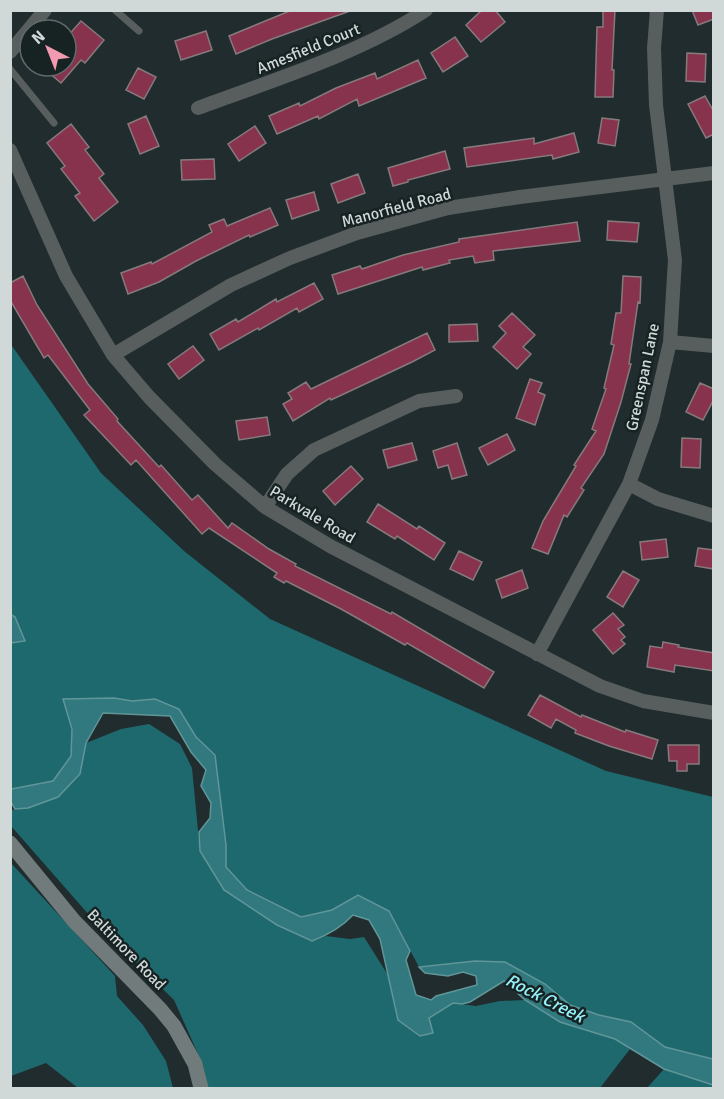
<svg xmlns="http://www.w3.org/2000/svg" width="724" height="1099" viewBox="0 0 724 1099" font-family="Signika,sans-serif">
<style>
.forest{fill:#1e696e}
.water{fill:#31797e;stroke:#619699;stroke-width:1.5}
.building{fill:#87334e;stroke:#867a7c;stroke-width:1.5}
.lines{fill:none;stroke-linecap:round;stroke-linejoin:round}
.lane{stroke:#585e5e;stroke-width:7}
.street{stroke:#585e5e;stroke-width:14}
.secondary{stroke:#727b7b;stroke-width:15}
.labels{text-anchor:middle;stroke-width:5;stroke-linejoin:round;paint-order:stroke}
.street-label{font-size:16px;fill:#d0d8d8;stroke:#172223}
.water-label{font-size:18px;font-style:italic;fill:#95f2f9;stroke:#172223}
</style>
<rect width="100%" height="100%" fill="#202c2d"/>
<path class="forest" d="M10 343 101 473 184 551 270 619 606 771 713 797V1059L665 1047 631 1022 599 1015 570 1005 545 984 505 962 475 961 419 967 389 911 358 895 332 910 301 917 247 890 226 867V845L215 755 196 737 179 709 155 699 132 701 114 698 63 699 72 729 71 756 53 781 11 789Z
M149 724 180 744 192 768 200 851 224 890 312 941 326 936 350 939 364 937 388 975 398 1020 419 1036 433 1033 429 1018 454 1003 476 1006 500 1001 525 1000 560 1022 615 1039 630 1049 600 1088H208L203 1065 174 1000 97 924 11 826 10 810 28 808 80 774 86 743 121 729Z
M11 863 115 976 117 996 143 1025 166 1061 173 1088H78L46 1063 11 1076Z
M664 1069 713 1085V1088H647Z"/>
<path class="water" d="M10 614 15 617 25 641 11 643Z
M114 698 132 701 155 699 179 709 196 737 215 755 226 845V867L247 890 301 917 332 910 358 895 389 911 410 951 406 960 416 995 431 1000 436 996 477 985 476 976 463 972 448 976 425 973 419 967 475 961 505 962 545 984 570 1005 599 1015 631 1022 665 1047 713 1059V1085L664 1069 615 1039 560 1022 525 1000 504 981 470 1002 462 1004 453 1003 429 1018 433 1033 420 1036 398 1020 380 939 369 920 353 915C341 928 328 935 312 941L277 925 224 890 200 851 199 832 210 818 211 803 201 786 206 770 191 752 170 716 103 713 86 743 80 774 58 797 28 808 15 809 11 802V789L53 781 71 756 72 729 63 699Z"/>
<path class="building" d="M292 10 350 11 272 39 236 54 229 36Z
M482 10H495L505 22 481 42 466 25Z
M603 10H615L612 70H614L613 97H595L597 27H603Z
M692 10H714V19L698 25Z
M81 21 104 40 85 63 81 60 61 83 41 66H66V38Z
M206 31 212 50 181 60 175 41Z
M455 37 468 56 443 72 431 53Z
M687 53 706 54 705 82 686 81Z
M418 60 426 78 359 106 357 99 319 119 318 116 277 134 269 116 299 103 300 106 336 88 375 73 377 79Z
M138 68 156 77 144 99 126 90Z
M705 96 714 112V134L706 138 688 104Z
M146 116 159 146 140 154 128 124Z
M602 118 619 120 615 146 598 143Z
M71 124 89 147 85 150 104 174 99 178 118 202 94 221 75 196 80 193 61 169 65 166 47 143Z
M255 126 266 143 239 161 228 144Z
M574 133 579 152 553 159 552 155 467 167 464 148 534 138V144Z
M445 151 450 169 408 180V182L393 186 388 168Z
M214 159 215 179 182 180 181 160Z
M358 174 365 193 338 203 331 184Z
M314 192 319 210 292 219 286 200Z
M270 208 278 225 250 237 249 235 196 261 159 282 128 294 121 273 151 262 152 264 212 232 209 225 224 219 227 226Z
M608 221 639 223 637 242 607 240Z
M577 222 580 241 493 251 494 260 475 263 473 256 449 260 450 263 423 270 422 267 338 294 332 275 360 266 362 269 403 255 459 242V239Z
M23 276 37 305 88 384 118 419 117 421 159 467 161 465 192 500 198 495 228 528 232 523 269 549 296 564 295 566 391 614 392 612 494 672 484 688 407 643 405 645 341 609 286 581 284 583 274 577 277 573 209 528 202 534 136 460 131 465 84 415 90 410 48 355 44 358 10 300V283Z
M623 276 641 277 640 303 638 302 629 364H631L621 402 604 454 581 488 584 490 567 517 564 515 548 554 532 548 543 521 576 466 574 465 596 431 592 429 606 389 604 388 614 345 611 344 616 313H621Z
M314 283 323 299 299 312 297 308 259 330 258 328 219 350 210 334 236 319 238 322 276 299 277 302Z
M512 313 535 335 523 347 531 354 517 369 493 347 506 333 499 326Z
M477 324 478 341 449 342V325Z
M427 333 435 350 412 362 331 400 330 398 293 421 283 404 292 399 288 393 306 382 311 389Z
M193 346 204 360 179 379 168 364Z
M530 379 542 383 538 392 545 395 535 425 516 418Z
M700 383 714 389V399L703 420 686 412Z
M267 417 270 435 239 440 236 421Z
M507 434 515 450 488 465 479 448Z
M682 438 701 439 700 468 681 467Z
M412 443 417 460 388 468 383 450Z
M457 443 467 475 452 479 448 465 438 468 433 451Z
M351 466 363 479 335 505 323 491Z
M378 504 417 529 419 526 445 543 434 560 397 536 395 539 367 522Z
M666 539 668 557 642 560 640 542Z
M698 548 714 550V569L695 566Z
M459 551 482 562 473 580 450 569Z
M522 570 528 588 502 598 496 580Z
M623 571 639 580 623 607 607 597Z
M613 613 624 625 618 629 625 637 621 640 625 644 613 654 593 630Z
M663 642 679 645 678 647 714 653V671L675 665 674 672 647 667 650 646 662 648Z
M540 695 581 717 582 715 625 732 626 730 658 740 652 759 609 746 575 733 576 730 556 719 551 728 528 715Z
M668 745H699V764H687V771H677V761H669Z"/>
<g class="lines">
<path class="lane" d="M115 10 139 31
M10 69 54 123"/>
<path class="street" d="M10 52 45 10
M198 108C273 80 359 54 426 10
M10 150 66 276 113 355 149 397 215 464 265 507 330 546 600 686 643 701 714 713
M670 342 714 346
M113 355 231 285 290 258 357 233 448 208 520 197 714 173
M629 484 658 499 714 516
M265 507 287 474 314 450 419 401 456 396
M537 654 629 484 652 420 670 342 675 260 656 105 654 48 657 10"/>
<path class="secondary" d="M10 843 74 921 160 1009 174 1026 195 1064 201 1088"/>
</g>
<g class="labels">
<g class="street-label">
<text transform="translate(308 48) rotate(-22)" y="6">Amesfield Court</text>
<text transform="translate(396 207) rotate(-15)" y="6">Manorfield Road</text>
<text transform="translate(642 377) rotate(-78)" y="6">Greenspan Lane</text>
<text transform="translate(313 514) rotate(31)" y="6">Parkvale Road</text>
<text transform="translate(127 949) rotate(46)" y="6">Baltimore Road</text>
</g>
<g class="water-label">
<text transform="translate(545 998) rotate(27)" y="6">Rock Creek</text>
</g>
</g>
<rect width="724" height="1099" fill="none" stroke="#d0d8d8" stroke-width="24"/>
<g transform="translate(48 48) rotate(318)"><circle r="28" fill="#172223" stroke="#616b6b" stroke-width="1.5"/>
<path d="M0-4.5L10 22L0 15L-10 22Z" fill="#f29ab0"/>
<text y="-9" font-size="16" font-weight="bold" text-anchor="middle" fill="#d0d8d8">N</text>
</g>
</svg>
